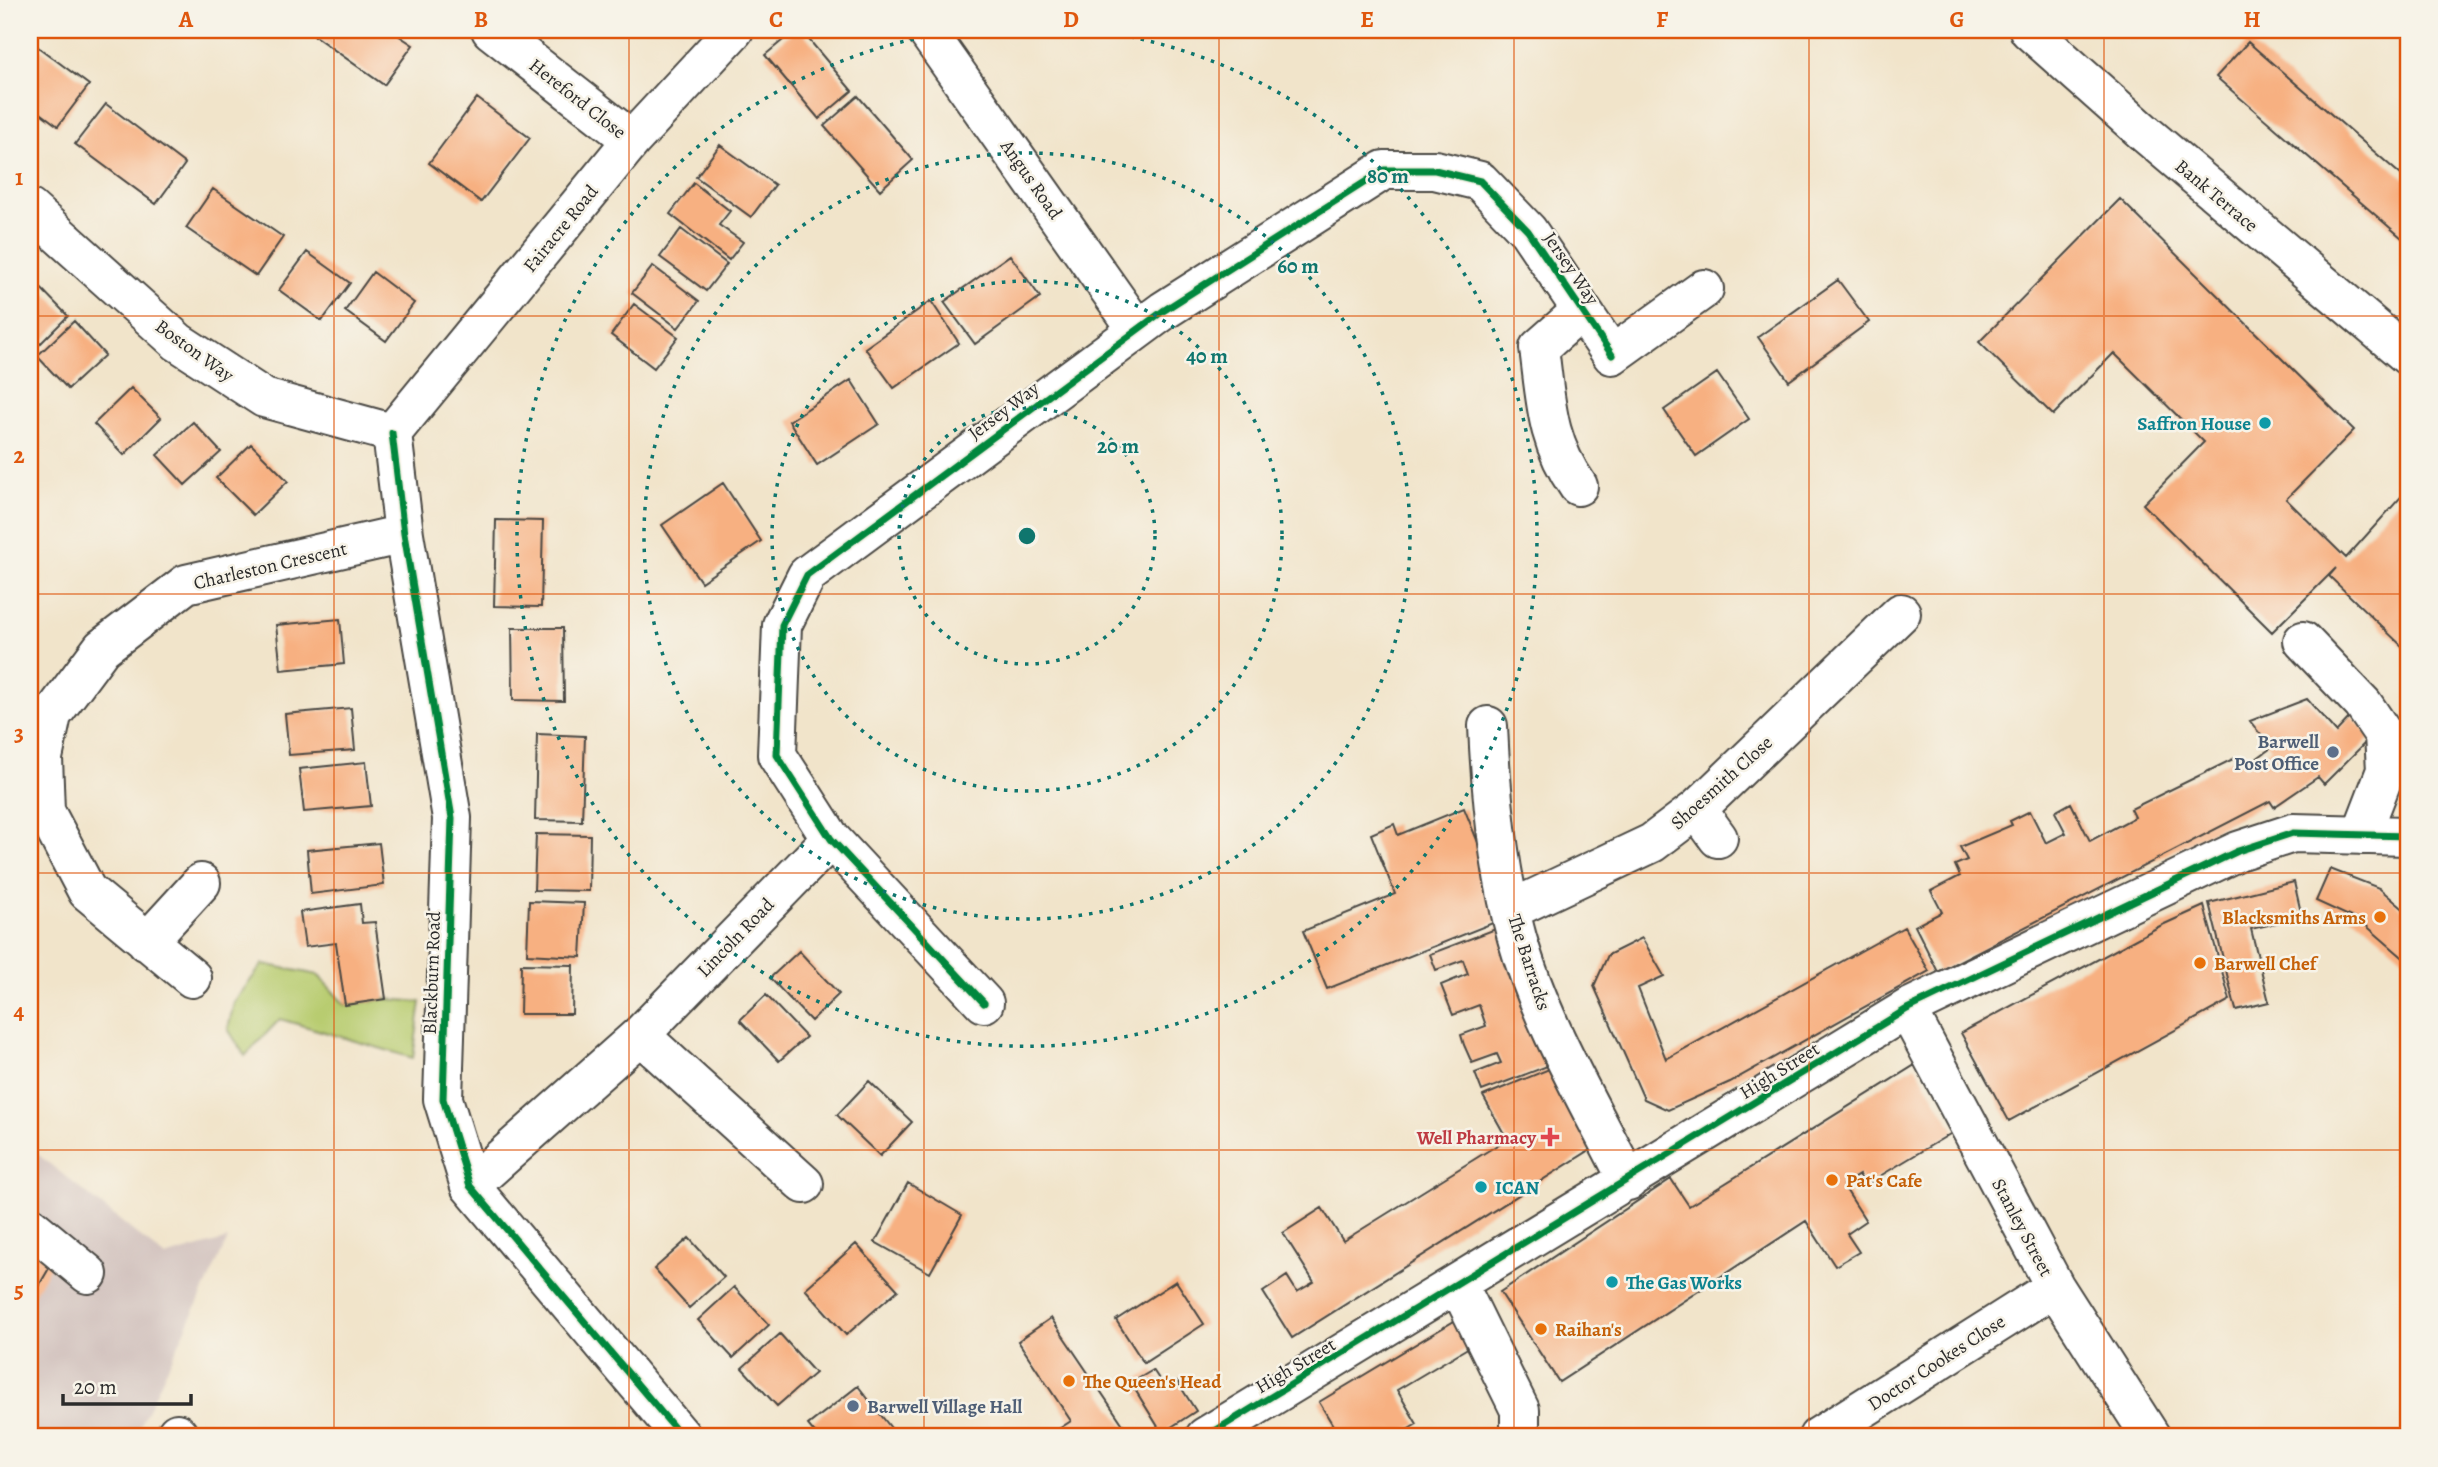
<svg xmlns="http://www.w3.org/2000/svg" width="2438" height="1467" viewBox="0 0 2438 1467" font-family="Alegreya,serif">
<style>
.industrial{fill:#d0c0bc}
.green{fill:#b8cc6f;stroke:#727c4d;stroke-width:2}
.building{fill:#f7b081}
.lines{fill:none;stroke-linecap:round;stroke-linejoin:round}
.minor-casing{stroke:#494743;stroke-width:42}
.minor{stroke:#fff;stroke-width:38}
.cycleway-casing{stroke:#f7f3e8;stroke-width:11}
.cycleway{stroke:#00873e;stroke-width:7}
.grid{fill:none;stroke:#df570e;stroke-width:2;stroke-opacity:0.55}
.ring{fill:none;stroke:#0f766e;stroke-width:3.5;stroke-dasharray:3.5 7}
.culture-dot{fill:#0f9aa8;stroke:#f7f3e8;stroke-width:2.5}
.service-dot{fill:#5c6f8a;stroke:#f7f3e8;stroke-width:2.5}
.food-dot{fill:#e8710a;stroke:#f7f3e8;stroke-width:2.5}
.health-dot{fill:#e0444e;stroke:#f7f3e8;stroke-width:2.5}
.labels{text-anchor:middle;stroke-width:5;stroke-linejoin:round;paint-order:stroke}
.street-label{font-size:19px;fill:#2b2b2b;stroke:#f7f3e8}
.culture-label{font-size:19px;font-weight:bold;fill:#0d838f;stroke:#f7f3e8;text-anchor:start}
.service-label{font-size:19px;font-weight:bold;fill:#4e5e75;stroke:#f7f3e8;text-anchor:end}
.food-label{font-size:19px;font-weight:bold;fill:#c56008;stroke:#f7f3e8;text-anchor:start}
.health-label{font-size:19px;font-weight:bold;fill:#be3a42;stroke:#f7f3e8;text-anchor:end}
.centre{fill:#0f766e;stroke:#f7f3e8;stroke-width:3.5}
.ring-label{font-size:21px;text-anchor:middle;font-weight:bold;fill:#0f766e;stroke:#f7f3e8;stroke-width:5;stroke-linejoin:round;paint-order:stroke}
.neatline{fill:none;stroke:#df570e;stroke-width:2.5}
.grid-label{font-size:23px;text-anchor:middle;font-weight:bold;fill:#df570e}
</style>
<rect width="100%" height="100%" fill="#f7f3e8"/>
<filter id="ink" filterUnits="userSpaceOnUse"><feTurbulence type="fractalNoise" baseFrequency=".0143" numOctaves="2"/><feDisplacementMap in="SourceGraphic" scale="14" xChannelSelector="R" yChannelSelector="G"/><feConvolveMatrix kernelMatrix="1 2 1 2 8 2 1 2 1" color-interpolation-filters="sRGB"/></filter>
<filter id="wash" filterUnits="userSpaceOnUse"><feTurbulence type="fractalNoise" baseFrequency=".00686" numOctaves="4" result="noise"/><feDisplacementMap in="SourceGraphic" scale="28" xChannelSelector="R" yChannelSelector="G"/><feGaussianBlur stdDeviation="1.57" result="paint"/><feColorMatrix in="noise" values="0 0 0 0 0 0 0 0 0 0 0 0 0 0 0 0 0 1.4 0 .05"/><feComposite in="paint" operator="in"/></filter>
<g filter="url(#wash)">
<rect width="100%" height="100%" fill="#f1e4ca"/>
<path class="industrial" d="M30 1148 165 1257 228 1239 135 1437H30Z"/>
<path class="green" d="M263 964 318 975 345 1005 386 999 421 1002 413 1058 280 1019 245 1056 228 1029 234 1002Z"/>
<g id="blocks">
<path class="building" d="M311 30H390L413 45 384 85 309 32Z
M795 30H801L852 91 819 119 765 55Z
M30 41 89 85 58 126 30 105Z
M2248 42 2408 181V230L2402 238 2216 77Z
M858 96 913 160 880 190 824 126Z
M477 98 530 138 481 202 429 163Z
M106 104 185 164 156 204 75 144Z
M720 145 775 185 751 217 696 177Z
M694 183 730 211 719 225 743 242 729 260 670 214Z
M213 189 283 237 256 276 186 228Z
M2120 199 2354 430 2286 499 2346 558 2408 489V652L2329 576 2336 568 2272 632 2143 504 2204 442 2114 353 2053 415 1979 342Z
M681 229 727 264 706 291 660 257Z
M307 252 350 283 322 321 279 290Z
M1010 255 1040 297 975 344 944 302Z
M653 266 699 301 678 328 632 293Z
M373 272 414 303 386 341 345 311Z
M30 277 68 316 32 352 30 350Z
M1838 280 1869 322 1789 381 1758 337Z
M931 301 959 343 894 388 865 348Z
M634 304 678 337 654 368 611 335Z
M74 321 105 355 68 389 37 356Z
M1717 373 1749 419 1696 456 1664 410Z
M851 380 879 424 817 465 789 421Z
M131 388 161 418 124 455 94 424Z
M193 422 221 452 185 485 157 455Z
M251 444 288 481 253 515 216 478Z
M723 483 761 541 701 582 662 525Z
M496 520 543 521 541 607 494 606Z
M340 619 344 664 281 670 276 625Z
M512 628H563L564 701 513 700Z
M2307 699 2336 732 2351 716 2371 737 2324 784 2318 777 2274 807 2270 801 1938 972 1915 926 1942 912 1931 891 1960 876 1955 865 1967 860 1960 847 2012 825 2010 821 2030 811 2046 843 2066 833 2055 812 2071 803 2090 841 2135 817 2131 809 2237 757 2245 767 2271 748 2250 721Z
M351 708 355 750 289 755 285 714Z
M537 734 585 736 582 821 535 820Z
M366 762 371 806 304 812 299 769Z
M1464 808 1508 917 1327 989 1303 931 1395 894 1371 834 1394 824 1398 835Z
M536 834 590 835 589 891 534 890Z
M379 843 384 885 311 894 307 850Z
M2330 869 2379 888 2408 913V962L2362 922 2316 901Z
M2294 882 2302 917 2251 929 2269 1002 2236 1010 2209 903Z
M529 901 584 903 581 957 527 954Z
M360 904 362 923 375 922 386 999 345 1005 336 943 305 947 300 912Z
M2204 906 2230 1000 2009 1121 1961 1033 2160 926Z
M1506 925 1558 1062 1482 1091 1475 1073 1501 1063 1497 1054 1472 1063 1464 1045 1461 1035 1486 1026 1479 1005 1453 1015 1441 985 1468 974 1463 960 1436 970 1430 954Z
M1904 927 1929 971 1730 1082 1668 1110 1644 1099 1594 986 1608 955 1642 938 1664 976 1638 988 1666 1059Z
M799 951 839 994 811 1021 770 978Z
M521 964 573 965 572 1014H520Z
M766 995 806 1037 779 1061 740 1020Z
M1559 1065 1593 1148 1292 1338 1263 1292 1287 1276 1297 1292 1314 1282 1283 1233 1322 1208 1343 1241 1507 1139 1483 1096Z
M1915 1065 1955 1131 1865 1185 1859 1175 1843 1185 1866 1221 1847 1234 1859 1252 1835 1266 1806 1221 1559 1382 1500 1292 1671 1179 1689 1206Z
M869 1081 912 1122 880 1156 837 1115Z
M908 1183 962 1215 930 1273 875 1242Z
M689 1238 724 1277 689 1308 654 1269Z
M30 1244 55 1258 30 1301Z
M856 1244 898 1290 846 1335 805 1289Z
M1176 1281 1204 1324 1144 1363 1116 1320Z
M734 1287 769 1325 733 1358 698 1320Z
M1461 1317 1476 1343 1397 1390 1417 1424 1395 1437H1340L1319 1402Z
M1051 1318 1128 1432 1119 1437H1053L1051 1434 1071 1421 1018 1341Z
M780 1334 815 1373 777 1406 742 1368Z
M1153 1370 1165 1388 1177 1381 1196 1411 1162 1433 1131 1383Z
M858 1386 898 1437H818L808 1425Z"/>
</g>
</g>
<g filter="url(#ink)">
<use href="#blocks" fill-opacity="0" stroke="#494743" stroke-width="2"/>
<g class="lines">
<defs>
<path id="minor" d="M491 30 632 140
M926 30 1137 329
M2029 30 2147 135 2408 356
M30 209 178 342 264 398 392 433
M392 433 404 534 452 818 443 1099 470 1186 682 1437
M392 433 632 140 734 30
M1578 486C1546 441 1546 401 1539 348L1581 311
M2303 641 2363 704 2384 735 2386 770 2361 835
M1488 726C1491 797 1498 870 1517 938 1541 1023 1589 1103 1628 1181
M1697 809 1718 838
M1512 909 1652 843 1697 809 1901 613
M147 942 201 883
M192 978 87 891 45 811 43 758 52 715 102 648 186 584 404 534
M984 1003 831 839 777 755 782 625 807 575 1163 311 1384 170H1435L1480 181 1528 231 1612 355 1704 289
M1907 1009 2055 1287 2151 1437
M640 1035 804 1184
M470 1186 640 1035 831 839
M30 1226 88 1274
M1458 1284 1520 1410V1437
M177 1433 180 1437
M1205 1437 1907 1009 2238 851 2293 833 2408 836
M1818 1437 2055 1287"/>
</defs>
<use href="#minor" class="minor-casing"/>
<use href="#minor" class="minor"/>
<defs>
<path id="cycleway" d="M392 433 404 534 452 818 443 1099 470 1186 682 1437
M984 1003 831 839 777 755 782 625 807 575 1163 311 1384 170H1435L1480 181 1528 231 1612 355
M1205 1437 1907 1009 2238 851 2293 833 2408 836"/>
</defs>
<use href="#cycleway" class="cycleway-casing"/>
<use href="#cycleway" class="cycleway"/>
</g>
</g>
<path class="grid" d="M334 30V1437M629 30V1437M924 30V1437M1219 30V1437M1514 30V1437M1809 30V1437M2104 30V1437M30 316H2408M30 594H2408M30 873H2408M30 1150H2408"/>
<g class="ring">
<circle cx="1027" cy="536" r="128"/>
<circle cx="1027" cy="536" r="255"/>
<circle cx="1027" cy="536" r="383"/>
<path d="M1089 30A510 510 0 1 1 965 30"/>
</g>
<g class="culture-dot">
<circle cx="2265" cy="423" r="7"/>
<circle cx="1481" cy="1187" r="7"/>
<circle cx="1612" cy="1282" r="7"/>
</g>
<g class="service-dot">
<circle cx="2333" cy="752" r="7"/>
<circle cx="853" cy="1406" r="7"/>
</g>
<g class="food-dot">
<circle cx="2380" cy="917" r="7"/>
<circle cx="2200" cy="963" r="7"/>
<circle cx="1832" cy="1180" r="7"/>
<circle cx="1541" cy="1329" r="7"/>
<circle cx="1069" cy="1381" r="7"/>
</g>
<path class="health-dot" d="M1546.5 1126.5h7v7h7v7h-7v7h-7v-7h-7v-7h7z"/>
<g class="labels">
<g class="street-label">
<text transform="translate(578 98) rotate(38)" y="7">Hereford Close</text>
<text transform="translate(1032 179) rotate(55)" y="7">Angus Road</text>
<text transform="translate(2217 195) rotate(40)" y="7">Bank Terrace</text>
<text transform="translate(560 228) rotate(-51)" y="7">Fairacre Road</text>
<text transform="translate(1572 268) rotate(56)" y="7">Jersey Way</text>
<text transform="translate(195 350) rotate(36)" y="7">Boston Way</text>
<text transform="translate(1003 410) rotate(-37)" y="7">Jersey Way</text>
<text transform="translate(270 565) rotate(-13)" y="7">Charleston Crescent</text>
<text transform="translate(1721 782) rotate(-42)" y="7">Shoesmith Close</text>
<text transform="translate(735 937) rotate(-46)" y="7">Lincoln Road</text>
<text transform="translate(1530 962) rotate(72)" y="7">The Barracks</text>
<text transform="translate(431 973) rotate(-88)" y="7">Blackburn Road</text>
<text transform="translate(1779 1070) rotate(-32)" y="7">High Street</text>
<text transform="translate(2023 1227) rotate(62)" y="7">Stanley Street</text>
<text transform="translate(1936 1362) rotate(-33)" y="7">Doctor Cookes Close</text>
<text transform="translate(1295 1365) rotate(-31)" y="7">High Street</text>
</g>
<g class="culture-label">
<text x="2251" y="430" text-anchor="end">Saffron House</text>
<text x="1495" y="1194">ICAN</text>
<text x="1626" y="1289">The Gas Works</text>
</g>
<g class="service-label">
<text x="2319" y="748">Barwell<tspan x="2319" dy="22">Post Office</tspan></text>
<text x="867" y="1413" text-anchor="start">Barwell Village Hall</text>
</g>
<g class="food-label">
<text x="2366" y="924" text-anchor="end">Blacksmiths Arms</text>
<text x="2214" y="970">Barwell Chef</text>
<text x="1846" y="1187">Pat's Cafe</text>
<text x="1555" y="1336">Raihan's</text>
<text x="1083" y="1388">The Queen's Head</text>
</g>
<g class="health-label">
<text x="1536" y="1144">Well Pharmacy</text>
</g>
</g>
<circle cx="1027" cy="536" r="10" class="centre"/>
<g class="ring-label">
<text x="1388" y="183">80 m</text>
<text x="1298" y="273">60 m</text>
<text x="1207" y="363">40 m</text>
<text x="1118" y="453">20 m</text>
</g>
<rect width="2438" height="1467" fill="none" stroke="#f7f3e8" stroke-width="77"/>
<path d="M63 1394v10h128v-10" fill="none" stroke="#2b2b2b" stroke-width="3.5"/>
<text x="74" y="1394" font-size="21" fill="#2b2b2b" stroke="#f7f3e8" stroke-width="5" paint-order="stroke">20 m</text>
<rect x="38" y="38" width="2362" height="1390" class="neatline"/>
<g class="grid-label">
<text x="186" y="27">A</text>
<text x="481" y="27">B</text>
<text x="776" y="27">C</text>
<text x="1071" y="27">D</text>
<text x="1367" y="27">E</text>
<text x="1662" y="27">F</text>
<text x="1957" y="27">G</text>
<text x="2252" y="27">H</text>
<text x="19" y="185">1</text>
<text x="19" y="463">2</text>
<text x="19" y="741">3</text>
<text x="19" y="1019">4</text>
<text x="19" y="1297">5</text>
</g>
</svg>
